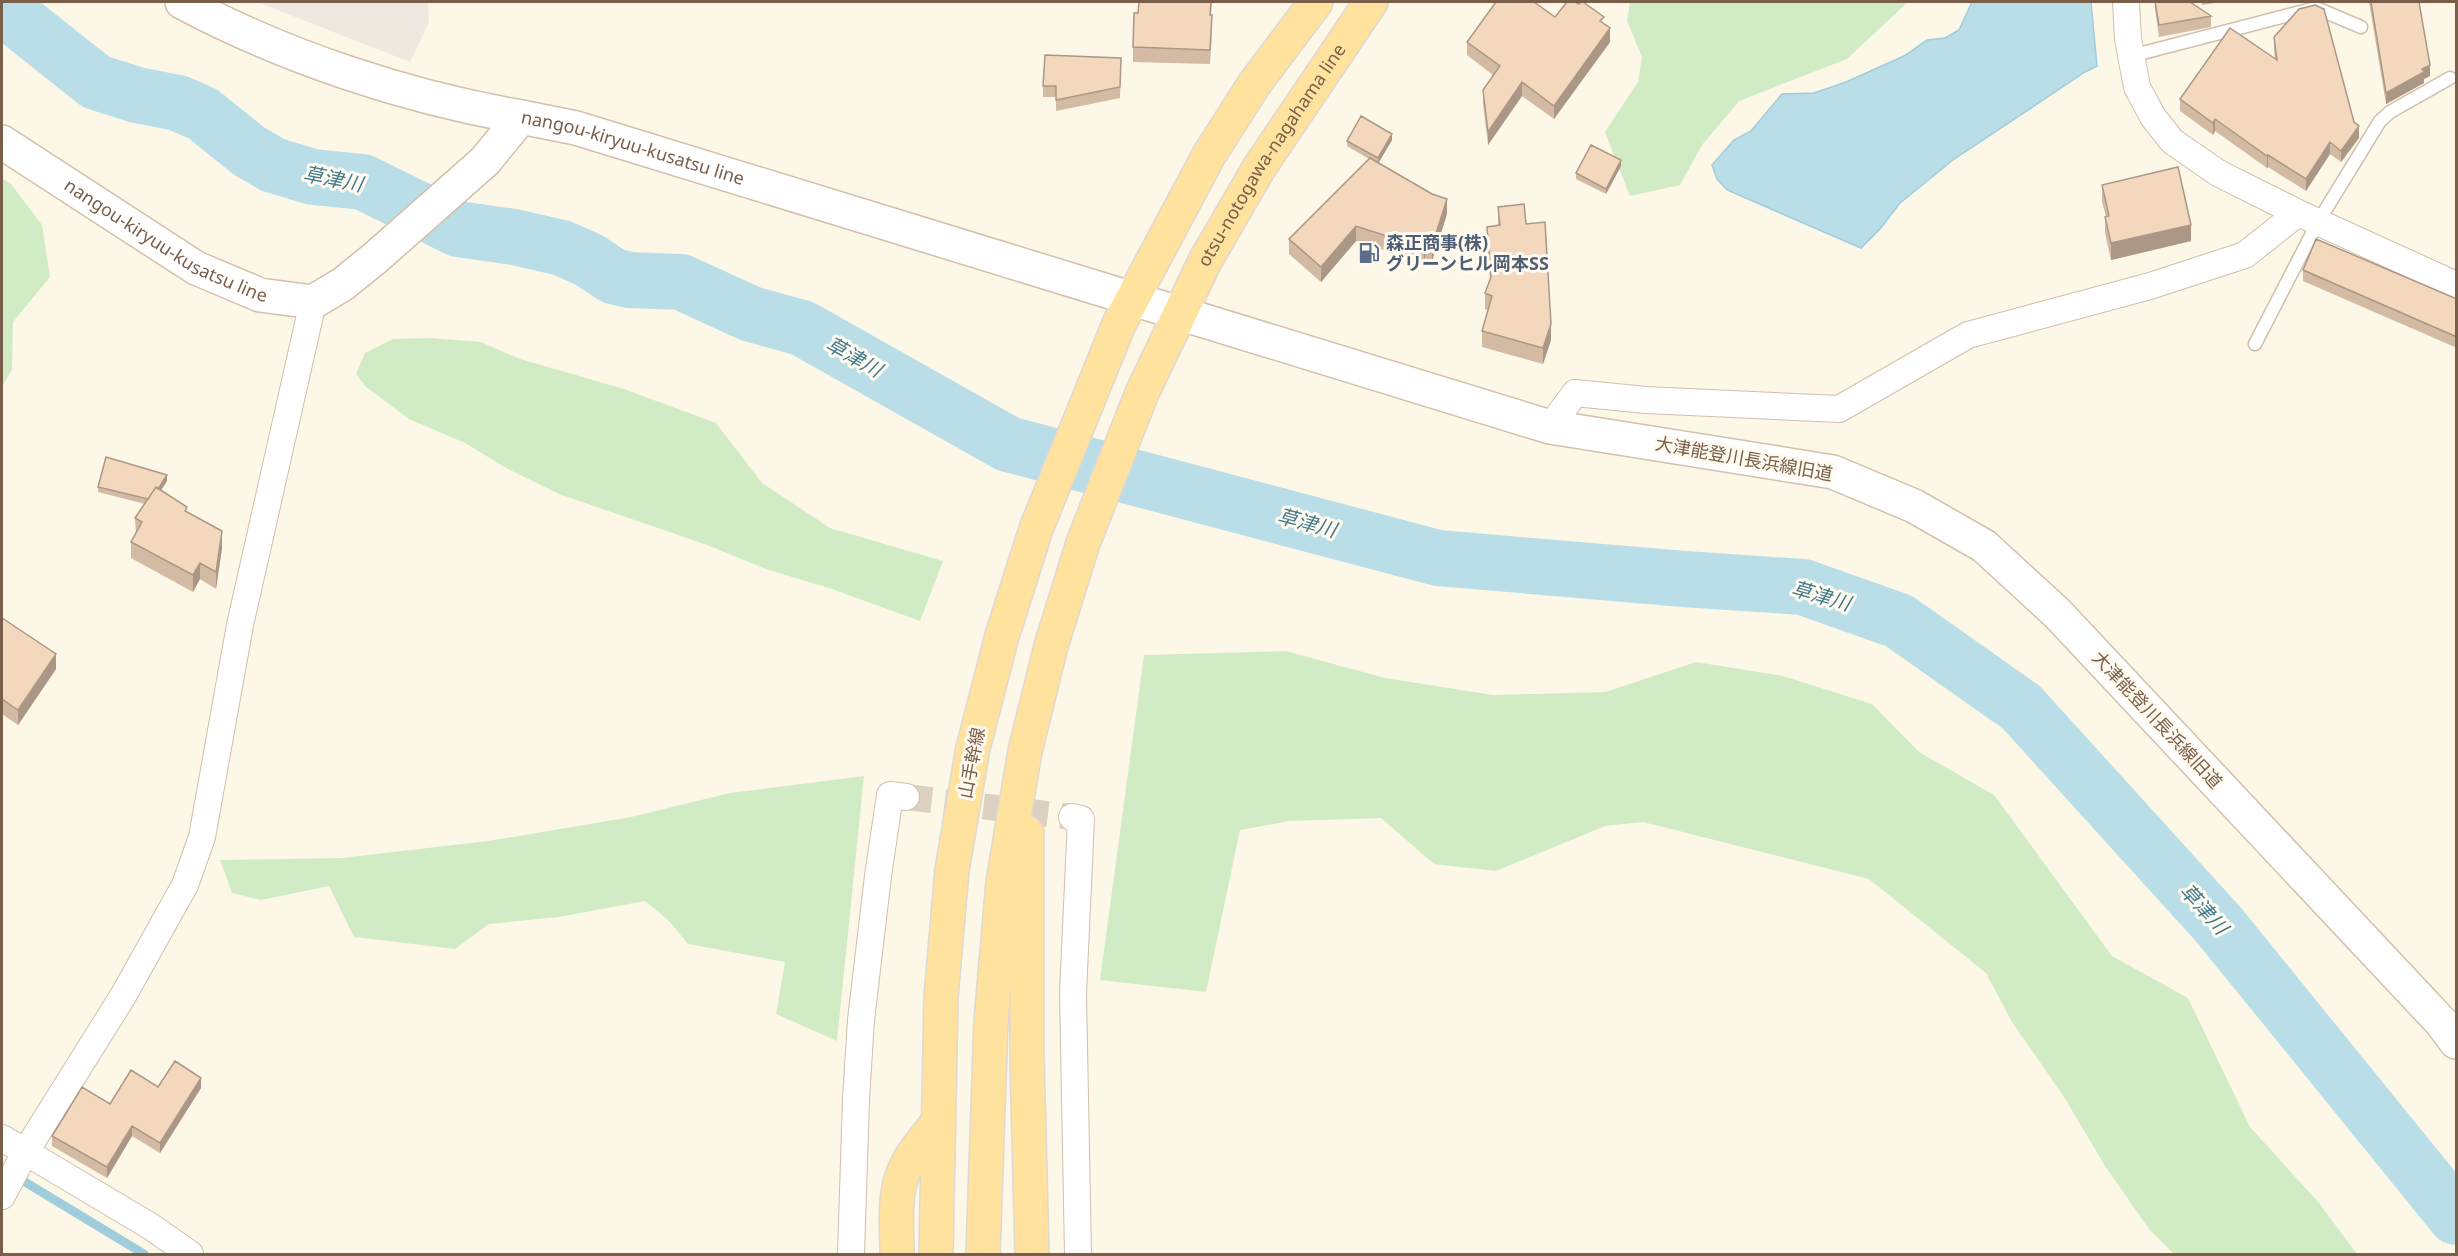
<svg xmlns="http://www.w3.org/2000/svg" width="2458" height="1256" viewBox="0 0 2458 1256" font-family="'Noto Sans','Noto Sans JP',sans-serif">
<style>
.industrial{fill:#eee8e1}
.green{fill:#d1ecc5}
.water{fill:#badee8;stroke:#a0cddb;stroke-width:1.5}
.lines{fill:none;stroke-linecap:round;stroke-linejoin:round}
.stream{stroke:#a0cddb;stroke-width:9}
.river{stroke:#badee8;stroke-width:56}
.street-tunnel{stroke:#dcd1c0;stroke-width:26;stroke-dasharray:26 13;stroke-linecap:butt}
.lane-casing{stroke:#d0bfac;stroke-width:15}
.street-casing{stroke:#d0bfac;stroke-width:28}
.secondary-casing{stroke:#d3c0aa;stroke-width:36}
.primary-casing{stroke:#dfd8d4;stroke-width:36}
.lane{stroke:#fff;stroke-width:12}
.street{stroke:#fff;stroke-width:26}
.secondary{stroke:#fff;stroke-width:33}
.primary{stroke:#fee29e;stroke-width:33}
.wall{fill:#d2baa3}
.shaded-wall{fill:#ab9785}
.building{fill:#f4d8be;stroke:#ab9785;stroke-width:1.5}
.labels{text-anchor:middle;stroke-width:6;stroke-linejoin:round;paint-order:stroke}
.street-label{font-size:18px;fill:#795e4a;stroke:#fffaef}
.service-label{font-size:18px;font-weight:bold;fill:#4e5e75;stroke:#fffaef;text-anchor:start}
.water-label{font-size:20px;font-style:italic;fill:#427a8d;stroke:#fffaef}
</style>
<rect width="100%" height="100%" fill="#fdf7e7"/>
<path class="industrial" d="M257 2H428L429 22 410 62Z"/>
<path class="green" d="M1630 2H1908L1847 59 1739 101 1702 145 1680 185 1630 196 1605 132 1638 82 1642 57 1627 21Z
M2 178 11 184 42 225 50 277 13 322 12 369 2 387Z
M430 338 481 342 520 359 624 389 716 423 762 483 830 528 943 561 920 621 832 589 766 569 707 545 559 494 506 468 465 443 409 419 366 387 356 374 365 353 393 339Z
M1286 651 1385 678 1493 695 1605 692 1696 662 1783 676 1872 704 1919 752 1994 795 2112 956 2188 998 2250 1127 2319 1203 2357 1254H2174L2149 1229 2105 1166 2064 1097 2012 1022 1986 973 1869 879 1643 822 1605 826 1496 871 1434 864 1381 818 1290 821 1240 830 1206 992 1100 980 1144 655Z
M864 776 837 1041 776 1014 785 962 688 944 669 921 645 901 559 917 489 924 455 949 354 937 329 886 261 900 232 893 220 860 342 858 488 841 631 817 730 793Z"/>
<path class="water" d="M1972 2H2091L2097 66 2085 72 1953 160 1900 203 1880 229 1861 248 1727 190 1717 179 1712 165 1734 140 1751 131 1782 94 1814 93 1846 82 1904 56 1927 40 1945 38 1959 30Z"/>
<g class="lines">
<path class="stream" d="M2 1168 144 1254"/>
<path class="river" d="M2 9 9 13 96 82 137 95 178 103 203 114 249 151 273 165 313 177 363 182 458 229 514 237 562 248 589 260 613 276 629 280 681 282 751 314 802 328 1008 444 1438 558 1684 579 1803 587 1899 621 2021 707 2218 924 2456 1217"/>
<path class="street-tunnel" d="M906 797 1072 817"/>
<defs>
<path id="lane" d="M2131 56 2316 8 2361 27
M2255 344 2318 222 2380 121 2390 112 2450 78"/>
<path id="street" d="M2126 2 2128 39 2137 87 2153 117 2172 141 2218 173 2298 213 2456 285
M1550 427 1575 393 1646 400 1839 409 1968 335 2150 286 2245 255 2298 213
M1072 817 1081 819 1073 993 1078 1254
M2 1138 150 1226 190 1254
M2 1196 26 1151 123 996 185 885 202 837 240 625 313 302
M851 1254 856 1099 861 1020 878 876 890 795 906 797"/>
<g id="secondary">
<path d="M182 2C285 57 406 97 521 117"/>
<path id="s1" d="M2 142 196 268 260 295 313 302 343 284 374 259 485 161 521 117 576 128 1550 427 1833 472 1914 506 1984 546 2057 613 2441 1022 2456 1042"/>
</g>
<g id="primary">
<path d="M1027 833V1058L1032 1254"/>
<path d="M897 1254C897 1223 892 1189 909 1161 917 1147 928 1135 938 1122"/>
<path d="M936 1254 941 997 952 870 973 748 1002 636 1036 529 1119 324 1209 155 1255 83 1316 2"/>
<path id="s2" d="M983 1254 991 1021 1003 882 1025 751 1051 646 1083 543 1142 393 1205 261 1259 168 1371 2"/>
</g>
</defs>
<use href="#lane" class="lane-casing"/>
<use href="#street" class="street-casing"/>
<use href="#secondary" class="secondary-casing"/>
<use href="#primary" class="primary-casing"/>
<use href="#lane" class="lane"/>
<use href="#street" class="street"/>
<use href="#secondary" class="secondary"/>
<use href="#primary" class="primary"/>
</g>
<path class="wall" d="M1139 2H1212L1211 15 1212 30 1210 64 1133 62V47Z
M2155 2H2190L2211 16V27L2159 37 2155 9Z
M2201 2H2223L2202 5Z
M2369 2H2419L2430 76 2424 79V83L2386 104Z
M1555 17 1604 24 1610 42 1554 119 1522 96 1488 145 1483 104V90L1493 75 1467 55V42Z
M2274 37 2354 122 2359 138 2341 162 2330 154 2306 191 2268 167 2267 168 2215 131 2213 135 2180 111V99L2275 59 2274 49Z
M1121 69 1120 98 1056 111V97H1043V86Z
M1392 140 1378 163 1447 214 1432 261 1425 258 1424 263 1356 241 1321 282 1289 254V239L1369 159 1347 146V141Z
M1621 166 1606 194 1576 179V173Z
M2102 185 2191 241 2111 260 2105 233V217H2106L2102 201Z
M1498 207 1526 224 1551 340 1543 364 1482 347V331L1488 310 1485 309V293L1490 280 1487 243V227L1498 226Z
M2303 270 2457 299V348L2303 281Z
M167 481 161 490 187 512 222 548 216 589 200 579 193 592 131 558V542L136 534 135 518 145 504 98 492V487Z
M2 618 56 669 18 725 2 714Z
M158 1087 201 1088 160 1153 132 1136 107 1178 52 1146V1136L110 1104Z"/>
<path class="shaded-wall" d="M1610 28V42L1554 119V106Z
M2430 65V76L2424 79V83L2386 104V93L2422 69Z
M1522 82V96L1488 145V132Z
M2215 119V131L2213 135V123Z
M2359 126V138L2341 162V151Z
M1392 134V140L1378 164V158Z
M2330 142V154L2306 191V179Z
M2268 155V167L2267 168V156Z
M1621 160V166L1606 194V189Z
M1447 199V214L1432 261V246Z
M2191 225V241L2111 260V243Z
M1356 226V241L1321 282V267Z
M1425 244V258L1424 263V248Z
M1551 324V340L1543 364V348Z
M167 475V481L151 506V500Z
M222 531V548L216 589V572Z
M200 563V579L193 592V575Z
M56 654V669L18 725V710Z
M201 1078V1088L160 1153V1143Z
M132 1126V1136L107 1178V1167Z"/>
<path class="building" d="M1139 2H1211L1210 15H1212L1210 50 1133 47 1134 13H1138Z
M1496 2H1534L1555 17 1567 2H1575L1579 4 1581 2H1583L1604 17 1600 21 1610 28 1554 106 1522 82 1488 132 1483 90 1500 66 1467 42Z
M2155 2H2190L2211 16 2159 25Z
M2371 2H2419L2430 65 2422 69 2424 72 2386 93Z
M2315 5 2324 9 2354 122 2359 126 2341 151 2330 142 2306 179 2268 155 2267 156 2215 119 2213 123 2180 99 2230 28 2277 60 2274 37 2299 9Z
M1045 55 1121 58 1120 87 1056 100V86H1043Z
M1361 116 1392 134 1378 158 1347 141Z
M1591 145 1621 160 1606 189 1576 173Z
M1370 158 1432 194 1447 199 1432 246 1425 244 1424 248 1356 226 1321 267 1289 239Z
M2178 167 2191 225 2111 243 2105 217 2109 216 2102 185Z
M1524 204 1526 224 1545 222 1551 324 1543 348 1482 331 1492 296 1485 293 1491 277 1487 227 1500 225 1498 207Z
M2316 239 2457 299V337L2303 270Z
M106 457 167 475 158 489 156 487 148 499 98 487Z
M156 487 187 507 185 511 222 531 216 572 200 563 193 575 131 542 142 522 135 518Z
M2 618 56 654 18 710 2 699Z
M175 1061 201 1078 160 1143 132 1126 107 1167 52 1136 82 1087 110 1104 131 1070 158 1087Z"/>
<defs>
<symbol id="fuel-bare" viewBox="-9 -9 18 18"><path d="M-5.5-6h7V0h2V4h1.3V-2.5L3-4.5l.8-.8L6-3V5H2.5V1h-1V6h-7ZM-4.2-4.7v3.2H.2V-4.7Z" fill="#5c6f8a" stroke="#fffaef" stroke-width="2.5" paint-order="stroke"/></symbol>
</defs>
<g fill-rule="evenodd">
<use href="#fuel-bare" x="1354" y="238" width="30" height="30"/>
</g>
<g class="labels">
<g class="street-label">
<text dy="6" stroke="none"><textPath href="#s1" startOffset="750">nangou-kiryuu-kusatsu line</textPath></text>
<text dy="6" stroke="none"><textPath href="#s2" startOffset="1154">otsu-notogawa-nagahama line</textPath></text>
<text dy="6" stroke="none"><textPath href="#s1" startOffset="192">nangou-kiryuu-kusatsu line</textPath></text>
<text transform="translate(1744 459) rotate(10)" y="6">大津能登川長浜線旧道</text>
<text transform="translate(2157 720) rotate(47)" y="6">大津能登川長浜線旧道</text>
<text transform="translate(972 763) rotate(-79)" y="6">山手幹線</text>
</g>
<g class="service-label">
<text x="1386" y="249">森正商事(株)<tspan x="1386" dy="21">グリーンヒル岡本SS</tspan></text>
</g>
<g class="water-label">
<text transform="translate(333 179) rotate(11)" y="7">草津川</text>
<text transform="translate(854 357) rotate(29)" y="7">草津川</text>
<text transform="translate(1307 523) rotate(15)" y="7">草津川</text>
<text transform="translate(1821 596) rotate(16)" y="7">草津川</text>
<text transform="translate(2204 909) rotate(48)" y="7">草津川</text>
</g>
</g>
<rect width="2458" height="1256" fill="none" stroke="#795e4a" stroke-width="6"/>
</svg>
